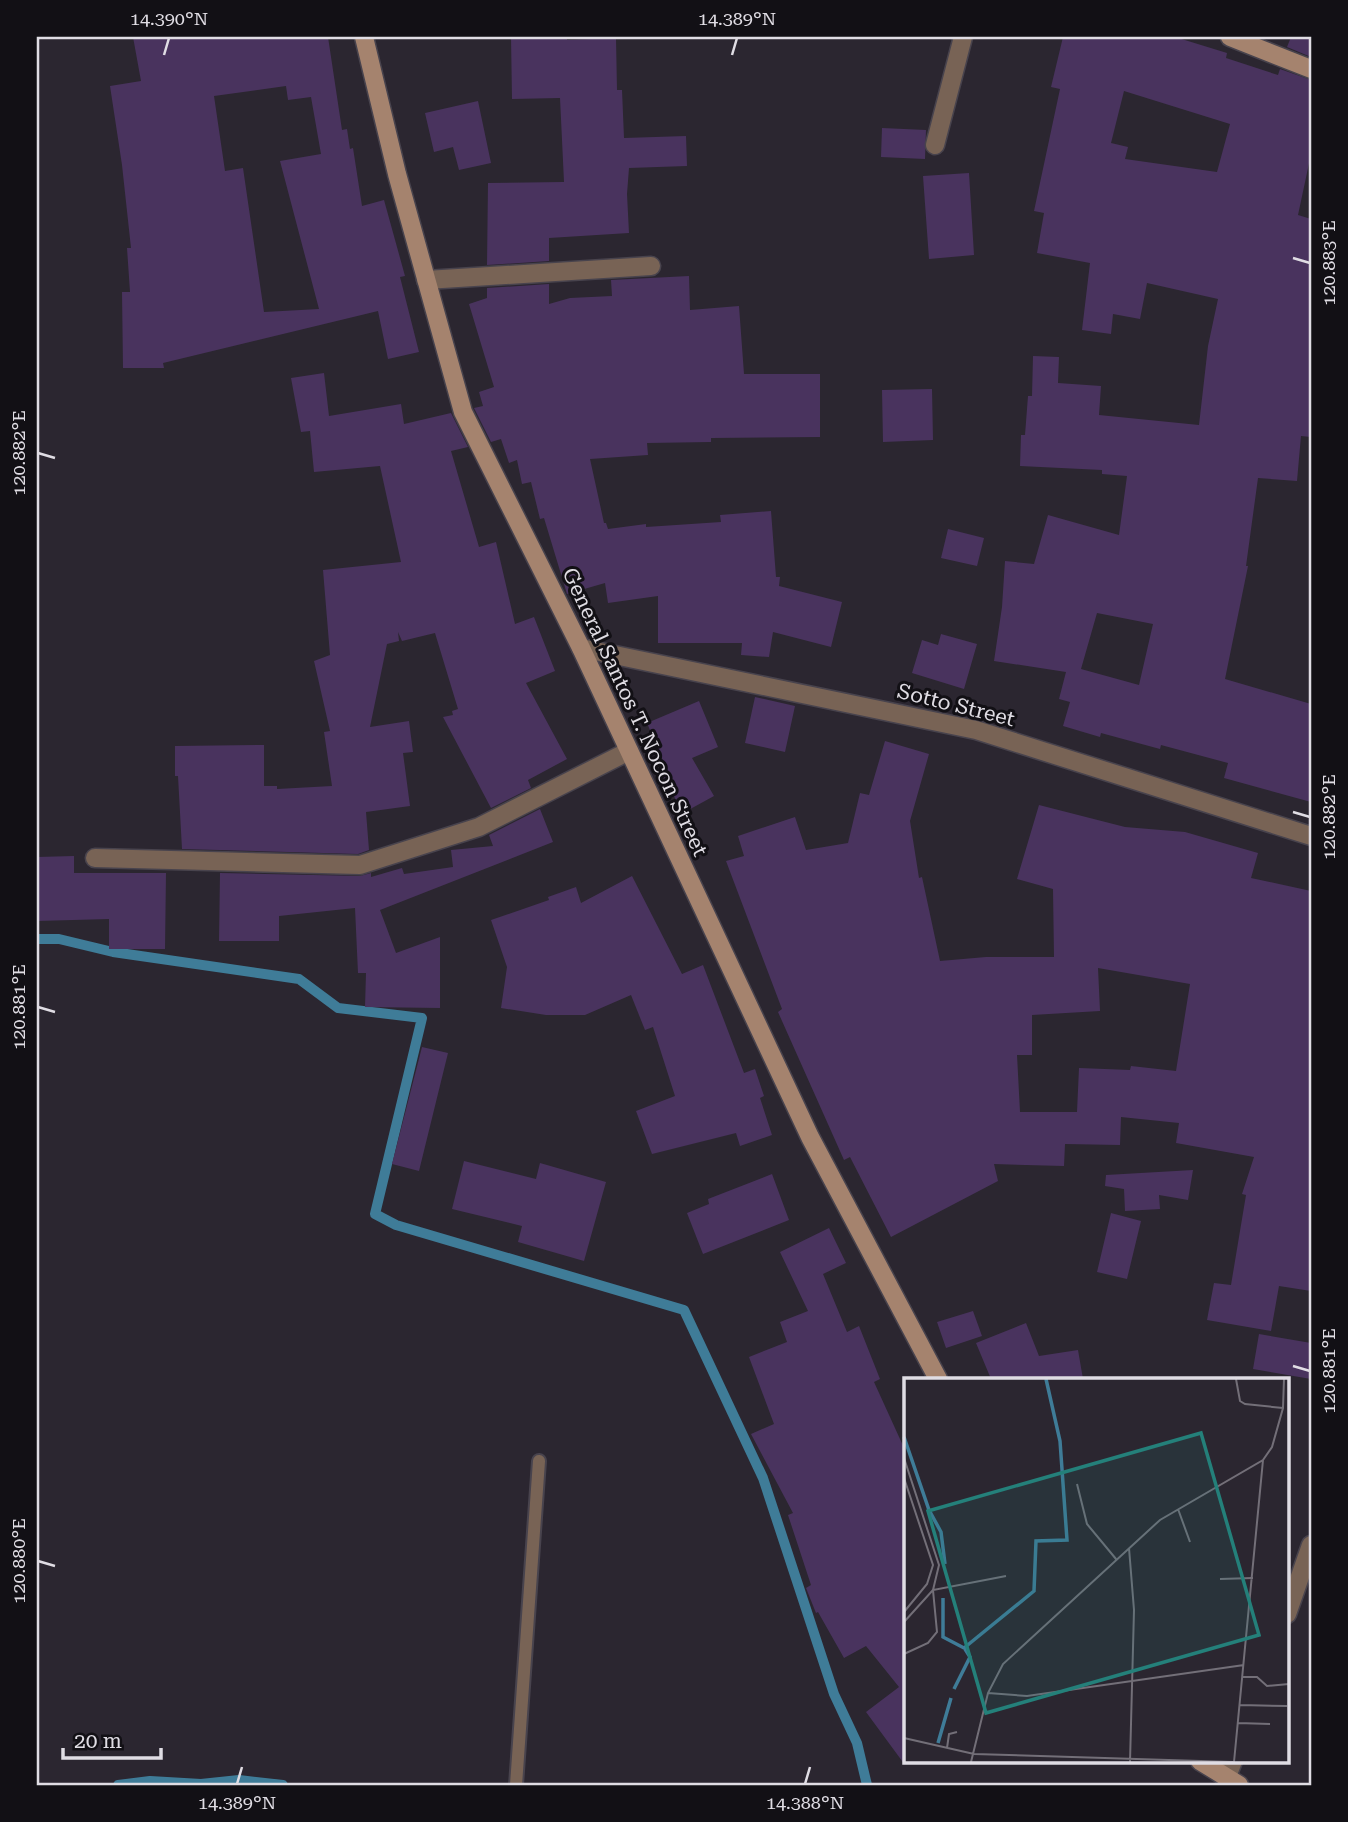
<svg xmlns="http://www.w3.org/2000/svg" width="1348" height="1822" viewBox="0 0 1348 1822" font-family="'Roboto Serif',serif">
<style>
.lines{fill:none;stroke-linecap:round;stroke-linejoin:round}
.stream{stroke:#3f7c98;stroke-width:10}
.building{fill:#49335e;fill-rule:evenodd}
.lane-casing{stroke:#48434d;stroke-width:16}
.street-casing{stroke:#48434d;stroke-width:21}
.secondary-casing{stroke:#48434d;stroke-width:21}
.lane{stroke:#786355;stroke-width:12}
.street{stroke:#786355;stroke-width:18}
.secondary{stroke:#a5836e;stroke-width:18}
.ticks{fill:none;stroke:#e0dde4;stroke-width:2.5}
.labels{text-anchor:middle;stroke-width:6;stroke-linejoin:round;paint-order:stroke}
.street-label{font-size:21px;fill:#e0dde4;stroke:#121015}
.inset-river{fill:none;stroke:#3f7c98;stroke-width:3.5}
.inset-road{fill:none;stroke:#736f78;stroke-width:2}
.view{fill:#24807a;fill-opacity:0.15;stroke:#24807a;stroke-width:3.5}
.inset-edge{fill:none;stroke:#e0dde4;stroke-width:3.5}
.neatline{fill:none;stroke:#e0dde4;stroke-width:2.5}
.ticks-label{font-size:18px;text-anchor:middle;fill:#e0dde4}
</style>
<rect width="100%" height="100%" fill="#2b2630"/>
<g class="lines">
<path class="stream" d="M37 939H59L113 952 299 979 338 1008 422 1018 375 1214 396 1225 684 1310 763 1478 834 1694 857 1743 867 1785
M118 1785 150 1781 201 1784 239 1780 283 1785"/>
</g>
<path class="building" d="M133 37H328L342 130 347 129 350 149 353 148 362 206 384 200 405 276 400 277 419 352 388 359 378 311 163 363 164 368H123L122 292H130L127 248H131L122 165 110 86 141 81ZM286 86 288 100 311 97 321 154 280 161 319 309 264 312 243 168 225 171 214 96Z
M511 37H567V40L616 38 617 90H622L624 138 686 136 687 166 629 168 627 194 629 233 549 238V261L487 265 488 183 564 182 560 98 512 99Z
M1063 37H1175L1227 53 1226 58 1278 75 1280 69 1311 80V154L1298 215 1311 219V437L1301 436 1297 481 1258 478 1246 566H1248L1225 679 1311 704V802L1224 778 1228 763 1161 745 1160 749 1101 733 1100 737 1063 726 1070 702 1059 699 1066 672 994 661 1002 607 1005 561 1034 564 1048 515 1119 535 1127 476 1102 474V470L1020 466 1021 435H1025L1028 396H1032L1033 356 1059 357 1058 383 1101 386 1099 415 1199 425 1208 346 1218 299 1147 283 1140 319 1113 314 1111 334 1082 330 1090 263 1037 253 1044 213 1034 211 1060 89 1051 87ZM1124 91 1230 124 1217 172 1125 159 1128 147 1111 143ZM1097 613 1153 624 1139 685 1081 669Z
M1291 37H1311V57L1287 47Z
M478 101 491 163 459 170 453 147 434 152 425 113Z
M882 128 926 130 925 159 881 157Z
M969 173 974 255 929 259 923 176Z
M689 276 690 310 739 306 744 374H820V437L711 438V442L647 443 648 455 590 459 604 523H606L608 529 646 524V527L721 522 720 515 771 511 776 577H780L779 586 842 602 831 647 773 632 769 657 741 655 742 643H658V596L608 603 605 583 567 594 544 518 540 519 531 482 522 484 517 460 509 463 501 439 491 442 474 408 483 406 479 392 494 387 469 304 487 298V288L549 284V304L570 298 612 296 611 280Z
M324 373 329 416 401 404 404 424 451 413 468 447 451 451 479 547 496 542 515 624 534 617 555 671 526 683 567 759 528 780 531 788 491 808 443 717 453 715 452 711 458 709 435 633 402 641 398 632 399 641 387 644 370 727 409 721 413 752 403 753 410 806 366 812 369 850 358 854 182 849 178 776H175V746L264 745V786H277V789L332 786 324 732 330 731 314 661 330 655 323 570 401 562 380 466 314 472 310 431 301 432 291 378Z
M932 389 933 440 883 442 882 390Z
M948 529 984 538 977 566 941 558Z
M941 634 977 644 964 689 912 673 922 640 938 645Z
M755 697 795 706 785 752 745 743Z
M699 701 718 747 692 758 714 796 683 813 663 776 668 773 647 723Z
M885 741 929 754 910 821 919 878 922 877 940 961 986 957H1054L1053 889 1017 879 1039 805 1125 827 1185 832 1258 853 1251 878 1311 891V1291L1279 1286 1271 1331 1207 1320 1214 1283 1231 1285 1246 1195 1242 1194 1254 1157 1176 1143 1179 1123 1121 1117 1120 1145 1065 1144 1064 1166 994 1164 998 1181 891 1237 850 1157 844 1160 778 1012 782 1009 726 861 744 856 738 836 795 817 806 850 848 843 860 793 869 795ZM1098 968 1190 984 1176 1071 1131 1066 1130 1070 1079 1068 1077 1112H1020L1017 1055H1032V1015L1100 1011Z
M540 809 553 842 380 910 396 953 440 937V1008L365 1007 366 973H358L355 908 279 916V941H219L220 873 360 876 371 873V877L402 868 404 874 453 867 451 850 493 846 489 835Z
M74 856V873H166L165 949H109V919L37 921V857Z
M632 876 682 974 703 965 744 1073 755 1069 764 1096 760 1098 772 1135 740 1146 736 1133 652 1154 636 1111 675 1096 653 1027 645 1030 631 995 585 1015H546L501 1008 507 967 491 920 549 900 548 897 576 887 581 903Z
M422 1047 448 1053 419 1171 392 1164Z
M464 1161 536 1179 540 1163 606 1182 584 1261 518 1242 522 1226 452 1209Z
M1193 1170 1188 1200 1159 1195 1160 1209 1125 1211 1124 1189 1105 1186 1106 1175Z
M772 1174 789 1220 703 1254 687 1213 709 1204 708 1199Z
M1111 1213 1141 1221 1127 1279 1097 1272Z
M829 1228 846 1263 823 1274 847 1332 859 1326 880 1379 874 1382 905 1450V1765L866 1712 899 1687 866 1646 844 1658 818 1612 816 1613 806 1588 811 1585 788 1515 793 1513 751 1434 774 1424 749 1357 787 1342 780 1322 808 1311 780 1252Z
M973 1311 982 1336 946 1348 937 1322Z
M1026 1323 1039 1356 1078 1350 1083 1379H991L976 1343Z
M1259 1334 1311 1343V1379L1253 1369Z"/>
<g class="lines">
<defs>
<path id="lane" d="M516 1785 539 1461"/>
<path id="street" d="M935 145 963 37
M426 280 651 266
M581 648 976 730 1311 836
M95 858 360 865 479 827 629 751
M1287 1614 1311 1545
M1226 1779 1233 1761"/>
<path id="secondary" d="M364 37 397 174 463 412 581 648 810 1137 938 1379
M1230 37 1311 69
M1200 1761 1239 1785"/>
</defs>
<use href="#lane" class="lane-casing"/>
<use href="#street" class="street-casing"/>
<use href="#secondary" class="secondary-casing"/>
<use href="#lane" class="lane"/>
<use href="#street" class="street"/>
<use href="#secondary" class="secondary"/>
</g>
<path class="ticks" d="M164 55 169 38M732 55 737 38M1293 258 1310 263M38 453 55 458M1293 812 1310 817M38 1007 55 1012M1293 1366 1310 1371M38 1561 55 1566M237 1784 242 1767M805 1784 810 1767"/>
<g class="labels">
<g class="street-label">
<text transform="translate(956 705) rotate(14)" y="7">Sotto Street</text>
<text transform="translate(635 712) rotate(65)" y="7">General Santos T. Nocon Street</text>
</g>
</g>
<g transform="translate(904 1378)">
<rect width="385" height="385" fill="#2b2630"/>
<path class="inset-river" d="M0 59 25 132 37 154 41 186M39 220V259L60 270 130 213 132 163 163 162 156 63 142 1M50 311 66 279 61 271M34 365 47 320"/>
<path class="inset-road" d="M332 1 336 23 341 26 379 30M0 80 35 187 29 212 0 244M0 100 29 187 23 206 0 234M173 106 183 146 212 181M274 131 286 164M225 170 230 232 226 384M316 201 349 200M0 276 24 265 33 254 29 212 102 198M339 299H353L363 308 385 306M84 315 123 318 340 287M336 327 383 328M334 345 366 346M0 360 70 376 329 384M43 370 45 356 53 354M67 384 84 315 99 286 256 142 359 82 368 69 379 30 380 1M330 384 359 82"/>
<path class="view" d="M297 55 355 257 82 335 24 133Z"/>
<rect width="385" height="385" class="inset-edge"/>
</g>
<rect width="1348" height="1822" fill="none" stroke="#121015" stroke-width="77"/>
<path d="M63 1748v10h98v-10" fill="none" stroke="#e0dde4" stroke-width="3.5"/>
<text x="74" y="1748" font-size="21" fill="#e0dde4" stroke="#121015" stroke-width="5" paint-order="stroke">20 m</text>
<rect x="38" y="38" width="1272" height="1746" class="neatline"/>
<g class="ticks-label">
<text x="169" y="25">14.390°N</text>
<text x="737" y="25">14.389°N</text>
<text transform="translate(1329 263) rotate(-90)" y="6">120.883°E</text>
<text transform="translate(19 453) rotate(-90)" y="6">120.882°E</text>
<text transform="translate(1329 817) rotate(-90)" y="6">120.882°E</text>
<text transform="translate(19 1007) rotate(-90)" y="6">120.881°E</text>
<text transform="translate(1329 1371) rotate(-90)" y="6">120.881°E</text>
<text transform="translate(19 1561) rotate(-90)" y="6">120.880°E</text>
<text x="237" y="1809">14.389°N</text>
<text x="805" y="1809">14.388°N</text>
</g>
</svg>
